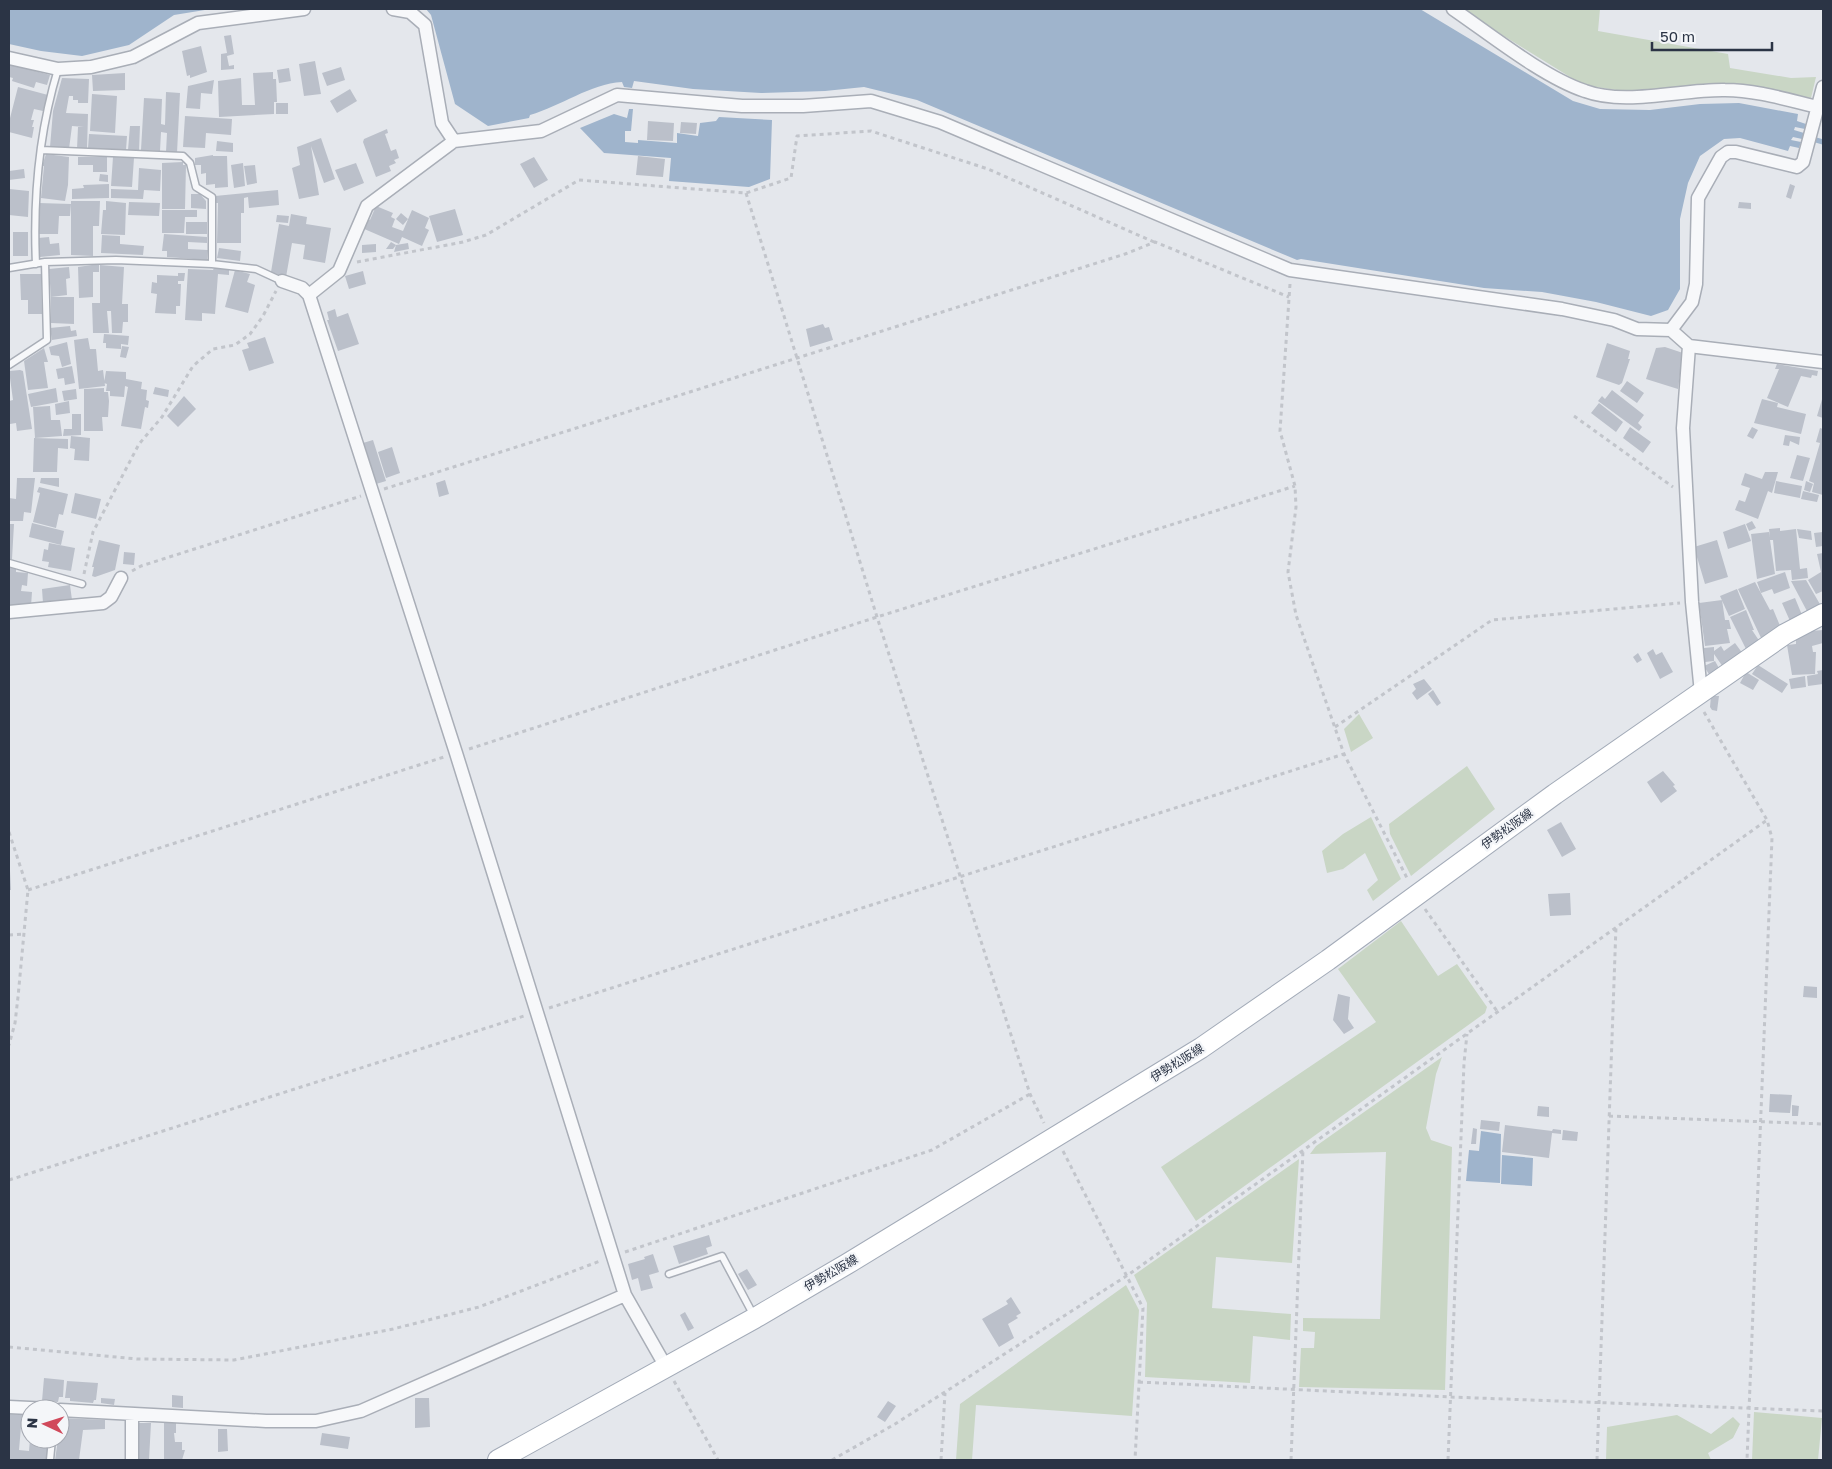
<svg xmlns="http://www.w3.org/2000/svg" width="1832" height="1469" viewBox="0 0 1832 1469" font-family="'Golos Text','Noto Sans JP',sans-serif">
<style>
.green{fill:#c9d6c5}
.water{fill:#9fb4cc}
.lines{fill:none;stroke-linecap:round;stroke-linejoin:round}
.stream{stroke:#9fb4cc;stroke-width:5}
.building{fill:#bbc0ca}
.service-casing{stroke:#a9aeb7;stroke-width:9}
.minor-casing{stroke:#a9aeb7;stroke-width:15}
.primary-casing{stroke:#a3abb8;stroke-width:22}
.path{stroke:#c2c5cb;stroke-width:3;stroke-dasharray:4 4;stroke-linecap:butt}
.service{stroke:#f7f8fa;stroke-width:6}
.minor{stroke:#f7f8fa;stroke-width:12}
.primary{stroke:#fff;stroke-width:20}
.labels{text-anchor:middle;stroke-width:4.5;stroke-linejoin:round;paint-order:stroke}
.street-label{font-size:12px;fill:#2b3445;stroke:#f4f6f9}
</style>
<rect width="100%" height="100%" fill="#e4e7ec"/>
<path class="green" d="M1465 9H1600L1598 31 1728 54 1730 68 1791 78 1816 77 1811 98 1726 84 1623 91 1583 85 1491 28Z
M1359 714 1373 738 1351 752 1344 729Z
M1467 766 1495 809 1411 876 1390 834 1389 824Z
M1371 817 1401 879 1373 901 1367 890 1378 880 1365 853 1343 869 1327 873 1322 851 1343 834Z
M1401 921 1438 976 1457 964 1487 1007 1485 1013 1196 1221 1161 1167 1376 1022 1338 969Z
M1442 1057 1436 1074 1426 1128 1431 1140 1452 1147 1445 1390 1299 1387 1301 1348H1314L1315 1332 1303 1331V1318L1380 1319 1386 1152 1310 1154 1316 1146Z
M1299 1159 1292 1263 1216 1257 1212 1308 1291 1314 1290 1340 1253 1336 1250 1383 1145 1377 1147 1303 1134 1275Z
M1126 1285 1139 1310 1132 1416 976 1405 972 1460H956L960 1404Z
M1754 1412 1822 1418 1818 1460H1752Z
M1677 1415 1711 1434 1733 1417 1740 1424 1733 1438 1708 1453 1711 1460H1606L1607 1427Z"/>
<path class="water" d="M9 9H211L174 15 129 45 82 56 41 51 9 44Z
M426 9H1420L1573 101 1600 109 1650 110 1700 104 1739 103 1798 114 1797 121 1806 124 1805 129 1795 127 1794 130 1804 133 1802 139 1793 137 1791 140 1801 142 1799 148 1790 146 1788 151 1740 138 1724 139 1700 156 1688 183 1680 219V289L1668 310 1651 316 1596 302 1542 292 1484 288 1301 259 1297 260 917 100 864 87 825 91 761 93 693 89 634 81 632 88 624 87 622 82C590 84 561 106 530 115L529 118 488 126 455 104 431 15Z
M629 109H633L631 131H625V142L638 143V140L677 143V133L698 136 700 123 716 121 719 117 772 120 770 179 749 187 669 181 671 158 604 153 580 128 614 114 627 118Z
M1481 1131 1501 1134 1500 1183 1466 1181 1469 1150 1479 1151Z
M1502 1155 1533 1158 1532 1186 1501 1184Z"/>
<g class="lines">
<path class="stream" d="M1809 138 1823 142"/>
</g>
<path class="building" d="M231 35 234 54 227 56 229 66 234 65V69L221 70V54L227 53 224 36Z
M201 46 207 72 190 78V75L187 76 182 51Z
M315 61 321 94 304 96 299 64Z
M9 64 50 75 47 85 36 82 34 88 12 81 13 78 9 77Z
M341 67 345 80 327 86 322 73Z
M289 68 291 81 279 83 277 70Z
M273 72V79H276L277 102H274V114L219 117 218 81 241 78 242 105H255L253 73Z
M125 73V90L93 91 92 75Z
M62 78 89 79 88 103H78V100H73V96H69L66 113 88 114 87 150 77 149 78 127H84L72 126 69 149 50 147 53 111Z
M214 80 212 94 201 93 200 109 186 108 188 86Z
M18 87 48 95 43 111 34 109 31 120H34L32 127H34L32 138 9 132V122Z
M350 89 357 101 337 113 330 101Z
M166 92 180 93 177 153 166 152 167 133 161 132 160 151 141 150 144 98 162 99 161 124 165 125Z
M92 94 117 96 115 133 90 131Z
M276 103H288V114H276Z
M185 116 232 119 231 135 206 133 205 148 183 147Z
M648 121 674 123 673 141 647 140Z
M681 122 697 123 696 134 680 133Z
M130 126H140L139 151 128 150Z
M387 129 388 133 385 134 391 151 396 149 399 158 394 160 396 163 389 166 391 171 376 177 363 142 364 139Z
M89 134 127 136 126 150 88 148Z
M321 138 335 179 324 183 311 146 319 195 299 199 292 168 300 165 297 147Z
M217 141 233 143V152L216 151Z
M46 154 69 157 68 185 65 201 41 198 44 166H42Z
M213 155V156H227L228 187 215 188V184L206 185V173L201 174V165H195V158Z
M638 156 665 159 663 177 636 175Z
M78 157H107V172H93V165H78Z
M113 157 134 158 132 187 111 186Z
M534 157 548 180 534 188 520 164Z
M183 162V165H186L185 209H162V163Z
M243 163 245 186 234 188 231 165Z
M356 163 364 183 344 191 335 170Z
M255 165 257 183 247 185 244 166Z
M139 168 161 170 160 191 144 190 143 199 111 198V189L138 190Z
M24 169 25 178 9 180V171Z
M100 174 108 175V182L99 181Z
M109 184V198L72 199V189L84 188 83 185Z
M1790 184 1795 186 1791 199 1786 197Z
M9 189 29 191 28 217 9 215Z
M278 190 279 205 249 208 248 197 244 198V213H241V243H217L218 203H216L215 196Z
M191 194H200L206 201V209L191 208Z
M71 201H100L99 226H93V256L71 255Z
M106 201 126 203 125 235 101 234 103 210H106Z
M129 202 160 203 159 216 128 215Z
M1739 202 1751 203V209L1738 208Z
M39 203 71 204 70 216H59L58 234H38Z
M376 206 393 213 391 217 395 219 392 227 403 231 412 210 429 218 425 228 429 230 422 246 402 237 399 244 362 228 366 218 370 220Z
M455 209 463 235 437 242 429 216Z
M162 210H197V217H185L184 233H162Z
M401 213 408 219 403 225 396 219Z
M291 214 307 217 306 224 331 228 325 263 303 259 305 245 292 243 286 277 271 272 279 224 289 226Z
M277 215 289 216 288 223 276 222Z
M186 222H207V234H186Z
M13 232H28V256H13Z
M164 234 207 237V243L188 242V249L208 250 207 260 167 257V251H162Z
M102 235 120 236V244L144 246 143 255 101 253Z
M49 237 50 244 59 243 60 255 40 257 38 238Z
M391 242 396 245 393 249H386Z
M408 243 409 249 394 252 396 245Z
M376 244V252L362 253V245Z
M219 248 241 251 240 261 217 258Z
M92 265H99V272H93V297L79 298 78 267Z
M100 265 124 267 122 304H128V322H123L122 333H112L111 311H107L109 333H93L92 303H100Z
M69 267 70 278 66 279 67 295 51 297 49 269Z
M214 268 229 269V275L218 274 215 314 202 313V321L185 320 188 269 213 270Z
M235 270 250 274 247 282 255 285 248 313 225 307Z
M363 271 366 284 349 289 345 276Z
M178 273H185L184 281H178V284H181L180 306H176V314L155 313 157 294 151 293 152 282 157 283V275L178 276Z
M20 274H41L42 314H28V300H21Z
M51 297H74V324L51 323Z
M335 309 337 317 348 313 359 344 338 351 327 320H329L327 312Z
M823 324 825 328 829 327 833 340 810 347 806 329Z
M70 326 71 331 76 330 77 336 52 340 50 328Z
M104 334 129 336 128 345 121 344V349L106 348V343H103Z
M265 337 274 363 249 371 242 350 249 348 247 343Z
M88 338 90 349H96L98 371 103 370 105 386 79 389 74 340Z
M67 342 71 364 62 367 59 356 51 355 49 347Z
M1607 343 1630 351 1628 359H1630L1622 383 1619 385 1596 377Z
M122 346 129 347 126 358 120 357Z
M1665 347 1683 353 1678 389 1646 379 1656 348Z
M44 348 48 362H44L48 388 28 390 24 361Z
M1777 364 1818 371 1817 376 1812 375 1811 378 1801 376 1788 407 1767 398 1779 369H1775Z
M72 366 75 383 65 385 64 378 58 379 56 369Z
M20 370 23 371 32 429 17 431 16 423 10 424 9 401 13 400 9 371Z
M106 371 126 372V379L142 382 141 389 147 390 146 400 149 401 148 408 145 407 141 429 121 426 128 387 125 386 124 397 110 396V391H106L107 384 104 383Z
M1627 381 1644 393 1637 403 1620 391Z
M155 387 169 390 168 397 153 394Z
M56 388 58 402 31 407 28 394Z
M104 388V392H108L109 401 108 417H102L103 431H84V389Z
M76 389 77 399 64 401 62 391Z
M1612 390 1644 415 1638 423 1642 427 1639 431 1598 401 1602 396 1605 399Z
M184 396 196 409 178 427 167 416Z
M1823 396V418L1817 416Z
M1762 399 1778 403 1777 407 1806 414 1801 434 1754 423Z
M69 401 70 413 56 415 55 404Z
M1599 403 1623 422 1616 432 1591 413Z
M50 406 51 420H60L62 436 35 438 33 407Z
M72 414H81V435L63 436 64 429H72Z
M1630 427 1651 442 1643 453 1623 438Z
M1752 427 1758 430 1753 439 1747 436Z
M1820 428 1823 429V495L1812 492 1814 483 1809 481 1820 443 1816 442Z
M1785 435 1800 437 1799 445 1790 441 1789 446 1783 445Z
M71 436 90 438 89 461 74 460 75 449 70 448Z
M34 438 68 439V449L58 448 57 472H33Z
M373 440 386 481 376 484 363 443Z
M392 447 400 473 386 478 378 452Z
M1797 455 1810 458 1803 481 1790 478Z
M1765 472H1778L1772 493 1768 491 1758 519 1735 510 1739 500 1745 502 1750 488 1741 485 1745 473 1762 479Z
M17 478H35L31 513 24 512 23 521H9V498L16 499Z
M41 478H59V487L40 483Z
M445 480 449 494 439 497 436 483Z
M1776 481 1802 486 1800 498 1774 493Z
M1806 481 1813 484 1810 492 1804 490Z
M39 487 68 494 63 515 59 514 56 528 33 522 40 493 37 492Z
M1803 491 1819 495 1817 502 1801 499Z
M75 493 101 499 96 519 71 513Z
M1752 521 1756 528 1749 531 1746 524Z
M32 523 64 531 61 545 29 537Z
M9 524H14L12 559H9Z
M1745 524 1751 541 1728 549 1723 532Z
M1780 528V531L1796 529 1800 569 1807 568 1808 578 1792 580 1791 570 1776 571 1773 540H1770L1775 574 1757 579 1751 534 1769 532 1770 537 1769 529Z
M1797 529 1811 531 1812 540 1799 538Z
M1823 532V546L1816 547 1814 533Z
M99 540 120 545 115 570 95 577 92 576 94 567H92Z
M1717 540 1728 577 1705 584 1694 547Z
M49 543 75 548 71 571 48 567 49 562 42 561 44 549 48 550Z
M124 552 135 553 134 565 123 564Z
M1823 553V591L1816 594 1808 580 1821 572 1817 554Z
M9 567 16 569V572L28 573 27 586 22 585 21 591 32 592 31 606 15 605V607H9Z
M1785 572 1790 588 1774 594 1772 589 1761 593 1757 582Z
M1806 580 1821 606 1808 613 1791 581Z
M1755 582 1770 610 1773 609 1781 628 1762 640 1738 589Z
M70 585 72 600 43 603 42 589Z
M1737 589 1745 609 1729 616 1720 596Z
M1795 598 1802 615 1790 621 1782 603Z
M1722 600 1725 620H1729L1731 629H1727L1730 643 1705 646 1699 603Z
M1746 610 1754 630H1752L1760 642 1747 651 1730 617Z
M1823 630V643L1812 646 1813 652H1816L1815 674 1792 675 1787 645 1796 644V640L1811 631Z
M1735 643 1743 654 1723 667 1714 654V661L1705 662 1704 648 1714 647V651L1721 646 1724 651Z
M1653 649 1656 655 1662 652 1673 672 1660 679 1647 653Z
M1638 653 1642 660 1637 663 1633 657Z
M1715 661 1720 670 1710 676 1704 666Z
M1758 665 1788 684 1782 693 1752 674Z
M1823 670V684L1808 686 1807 676 1818 674 1817 671Z
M1746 672 1759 680 1753 690 1740 683Z
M1805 676 1806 687 1791 689 1789 679Z
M1424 679 1432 689 1417 700 1412 693 1416 689 1413 684Z
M1433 690 1441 703 1437 706 1428 694Z
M1711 696H1719L1717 711 1712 710 1710 707Z
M1663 771 1675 785 1673 786 1677 791 1661 803 1647 782Z
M1561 822 1576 849 1562 857 1547 830Z
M9 871H10L11 890H9Z
M1570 893 1571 915 1550 916 1548 894Z
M1804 986 1817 987V998L1803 997Z
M1338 994 1350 997 1348 1019 1354 1028 1344 1034 1333 1020Z
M1770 1094 1792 1095 1790 1113 1769 1112Z
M1792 1105 1799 1106 1798 1116H1792Z
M1538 1106 1549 1107V1117L1537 1116Z
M1481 1120 1500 1122 1499 1131 1480 1129Z
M1505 1125 1552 1131 1553 1129 1561 1130V1134L1552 1133 1549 1158 1502 1152Z
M1473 1128 1477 1129 1476 1144H1471Z
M1563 1130 1578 1132 1577 1141 1562 1140Z
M709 1235 712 1246 706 1248 708 1254 679 1264 673 1246Z
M653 1254 659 1272 649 1275 653 1288 641 1291 638 1278 632 1280 628 1264 645 1259 644 1257Z
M747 1269 757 1285 748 1290 738 1274Z
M1011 1297 1021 1313 1016 1316 1018 1318 1008 1324 1014 1338 999 1347 982 1319 1008 1304 1006 1301Z
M685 1312 694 1328 688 1331 680 1315Z
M44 1378 64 1380 63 1397H59L58 1402 42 1401Z
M67 1381 98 1383 96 1400H94L93 1403 70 1401V1398H65Z
M172 1395 183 1396V1408L172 1407Z
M101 1398 115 1399 114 1405 101 1403Z
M415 1398H429L430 1427 415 1428Z
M888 1401 896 1406 885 1422 877 1417Z
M9 1414 22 1415 19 1450 29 1451 30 1439H47V1460H9Z
M61 1418 105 1420V1429L83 1430 79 1460H55L58 1439H60Z
M138 1423H151L149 1460H137Z
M164 1423H176V1433H174L175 1442H182V1450H185L182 1460H164Z
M218 1429H227L228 1451 218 1452Z
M322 1433 350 1437 348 1449 320 1445Z"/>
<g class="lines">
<defs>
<path id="service" d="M41 150 183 156 190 163 196 187 212 197V264
M36 264C33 198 39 132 58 69
M9 268 45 262 116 260 212 264 256 269 282 281
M9 365 47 340 45 262
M9 563 82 584
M669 1274 722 1256 754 1316
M50 1460 52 1439"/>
<path id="minor" d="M393 9 410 12 425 25 442 123 454 141
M1453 9C1491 35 1543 77 1585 91 1625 106 1683 89 1725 90 1756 90 1788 100 1818 107
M9 58 58 69 91 67 133 57 198 23 304 9
M282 281 302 288 309 295 456 753 625 1295
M309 295 339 271 367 206 454 141 541 131 617 95 742 106H803L871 101 940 122 1290 270 1562 309 1614 320 1637 329 1671 330 1689 346 1823 362
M1671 330 1692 302 1696 284 1698 198 1721 157 1728 152H1736L1797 167 1803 162 1823 87
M1689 346 1683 428 1692 602 1701 693
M9 612 103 603 111 597 121 578
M9 1407 51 1409
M60 1410 266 1421H316L361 1411 625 1295 666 1367
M132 1415V1460"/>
<path id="primary" d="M498 1460 755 1318 847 1264 1201 1048 1328 960 1555 794 1785 634 1823 614"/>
</defs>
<use href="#service" class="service-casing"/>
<use href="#minor" class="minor-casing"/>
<use href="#primary" class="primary-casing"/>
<path class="path" d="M746 193 877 617 1030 1094 1044 1123
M357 262 463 242 486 235 579 180 746 193 791 178 797 136 871 131 988 169 1154 242
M1290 284 1280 431 1295 486 1296 507 1288 572 1296 615 1344 754 1408 880
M1574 416 1673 487
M384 489 1125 254 1155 242 1289 297
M132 571 141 566 361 496
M84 574 93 532 139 444 162 417 193 366 213 349 235 345 250 334 263 316 276 291
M1704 712 1767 820 1772 838 1747 1460
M1335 727 1492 620 1680 603
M469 749 877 617 1295 486
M9 832 28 890 18 997 15 1023 9 1045
M28 890 444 757
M1425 909 1497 1011
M9 935 25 934
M549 1008 1344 754
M1609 1116 1823 1124
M1063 1151 1143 1308 1135 1460
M9 1180 524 1016
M625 1252 932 1150 1030 1094
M9 1347 137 1359 234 1360 393 1329 479 1307 600 1261
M674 1381 718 1460
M1139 1382 1451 1397 1823 1411
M832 1460 895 1424 1128 1275 1767 820
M941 1460 945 1393
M1291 1460 1303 1149
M1448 1460 1464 1063 1467 1034
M1597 1460 1616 926"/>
<use href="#service" class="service"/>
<use href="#minor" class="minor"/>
<use href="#primary" class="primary"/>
</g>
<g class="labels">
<g class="street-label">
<text transform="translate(1507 829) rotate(-36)" y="4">伊勢松阪線</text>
<text transform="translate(1177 1063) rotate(-32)" y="4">伊勢松阪線</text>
<text transform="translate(831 1273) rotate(-30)" y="4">伊勢松阪線</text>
</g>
</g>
<rect width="1832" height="1469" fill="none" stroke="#2b3445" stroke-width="20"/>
<g transform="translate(45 1424) rotate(274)"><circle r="24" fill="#f4f6f9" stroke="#a4a8b1"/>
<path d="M0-4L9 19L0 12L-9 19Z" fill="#d1495b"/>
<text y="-8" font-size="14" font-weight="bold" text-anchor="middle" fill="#2b3445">N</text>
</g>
<path d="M1652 42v8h120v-8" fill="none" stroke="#2b3445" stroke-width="2.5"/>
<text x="1660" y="42" font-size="15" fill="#2b3445" stroke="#f4f6f9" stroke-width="4" paint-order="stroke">50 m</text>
</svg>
